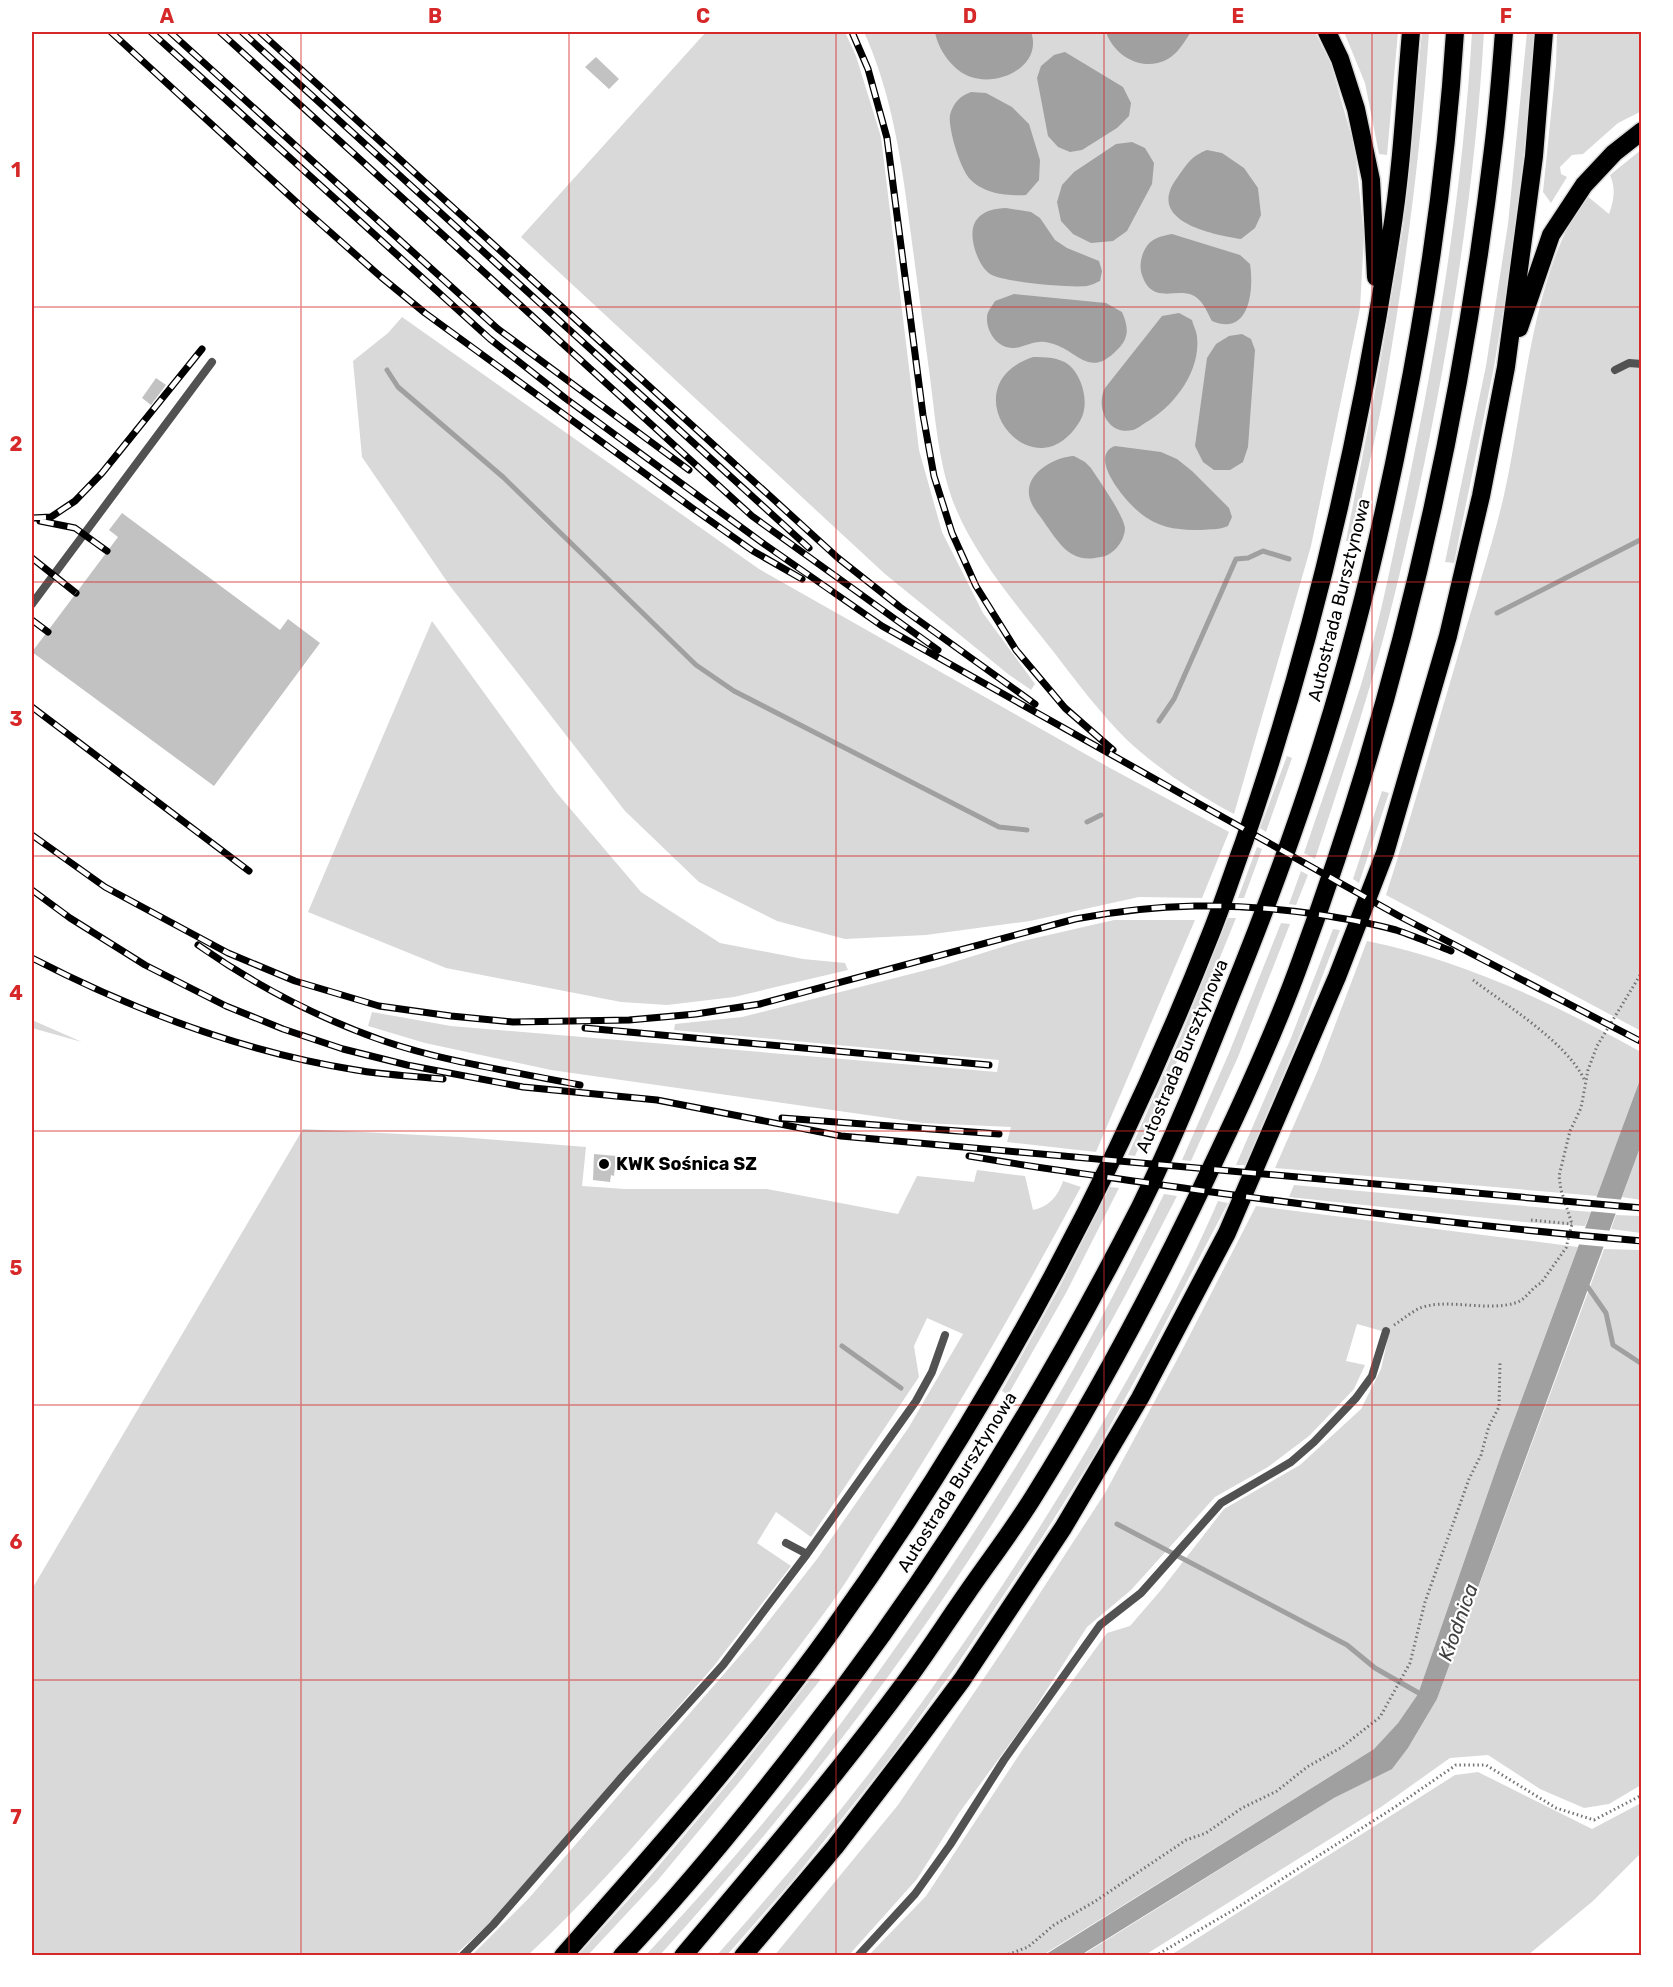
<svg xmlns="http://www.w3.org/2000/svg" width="1673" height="1987" viewBox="0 0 1673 1987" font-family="Rubik,sans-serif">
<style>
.green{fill:#d9d9d9}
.water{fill:#a0a0a0}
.pier{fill:#fff}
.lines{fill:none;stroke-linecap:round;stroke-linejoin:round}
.stream{stroke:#a0a0a0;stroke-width:5}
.building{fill:#c2c2c2}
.highway-casing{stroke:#dbdbdb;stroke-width:21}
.path{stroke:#747474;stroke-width:3;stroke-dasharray:1.5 3;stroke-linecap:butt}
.lane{stroke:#525252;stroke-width:8}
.highway{stroke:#000;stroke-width:18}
.rail-casing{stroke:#000;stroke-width:7}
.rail{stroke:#fff;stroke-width:4.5;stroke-dasharray:14;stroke-linecap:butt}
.grid{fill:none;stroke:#d62828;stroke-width:1.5;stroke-opacity:0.55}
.poi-dot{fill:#000;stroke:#fff;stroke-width:2}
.labels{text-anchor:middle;stroke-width:4.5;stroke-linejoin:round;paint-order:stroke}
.street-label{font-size:18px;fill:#000;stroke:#fff}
.poi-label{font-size:18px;font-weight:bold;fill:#000;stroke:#fff;text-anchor:start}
.water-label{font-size:20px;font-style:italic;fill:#414141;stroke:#fff}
.neatline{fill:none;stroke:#d62828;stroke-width:2}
.grid-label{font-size:20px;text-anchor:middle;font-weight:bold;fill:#d62828}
</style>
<rect width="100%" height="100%" fill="#fff"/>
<path class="green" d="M706 32H845L856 56 881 137 919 450 942 532 983 613 1035 684 1031 690 1008 674 885 574 521 237Z
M864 32H1315L1331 64 1355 149 1364 236 1360 308 1311 546 1234 814C1196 794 1157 768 1126 739 1101 714 1074 679 1053 651 1018 607 975 557 954 504 938 463 935 414 929 370 923 325 917 280 911 235 902 165 893 96 864 32Z
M1344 32H1398L1387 155 1379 154 1365 83Z
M1422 32H1429C1421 149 1406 265 1386 381 1377 435 1363 489 1352 542L1346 541 1377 381 1403 228Z
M1472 32H1484C1475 186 1451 341 1418 493 1404 557 1389 622 1370 686 1353 744 1334 801 1315 859L1304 853C1323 797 1343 741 1361 685 1380 623 1392 558 1406 494 1438 342 1463 187 1472 32Z
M1527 32H1535L1534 47 1517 225 1494 367 1454 563 1445 562 1486 366 1508 224Z
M1557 32H1641L1642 111 1618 123 1583 154 1572 155 1560 167 1561 174 1567 177 1551 203 1543 192 1556 65Z
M1641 150V1031L1386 895C1412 814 1435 733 1459 652 1474 600 1492 547 1504 495 1526 397 1530 279 1586 195L1609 214C1614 200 1616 189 1610 175Z
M402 317 759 569 1110 768 1229 832 1202 898 1139 897 1030 921 926 935 845 939 777 921 699 882 625 811 450 586 362 457 353 361 388 333Z
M432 621 556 792 641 892 720 943 803 959 845 963 848 970 734 997 667 1005 621 1002 446 968 308 912Z
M1287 756 1292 758 1266 832 1260 828Z
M1382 791 1389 793 1359 883 1353 879Z
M1257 847 1262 849 1244 898H1238Z
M1301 871 1308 875 1296 905 1289 904Z
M1228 918H1236L1186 1041 1135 1156 1128 1155 1180 1038Z
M1114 920H1195L1096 1152 1007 1142 1011 1127 923 1123 551 1070 425 1043 368 1026 372 1012 451 1026 997 1072 999 1060 674 1030 675 1024 742 1017 938 967 1018 942Z
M1281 923 1290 924 1238 1057 1191 1161 1182 1160 1229 1053Z
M1333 929 1340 930 1298 1040 1245 1165H1236L1291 1038Z
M1367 941C1465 961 1555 1004 1641 1052V1077L1597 1196 1275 1168 1318 1070Z
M32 1020 82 1042 32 1028Z
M303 1129 460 1137 586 1147 582 1186 625 1189H767L898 1214 917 1176 974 1182 977 1170 1025 1176 1033 1210C1049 1207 1058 1196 1063 1181L1081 1187C1018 1303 953 1418 880 1529 864 1553 849 1578 833 1601 785 1667 734 1730 681 1792 632 1849 583 1904 528 1955H472L529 1898 757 1636 817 1559 909 1427 963 1334 927 1318 914 1346 919 1377 811 1537 776 1512 757 1543 791 1566 713 1667 491 1922 455 1955H32V1589Z
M1641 1145V1200L1622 1197Z
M1294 1185 1591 1212 1585 1226 1534 1223 1289 1197Z
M1110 1187 1119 1188 1066 1293 1008 1395 1002 1391 1059 1288Z
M1164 1194 1177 1196C1099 1350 1013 1501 913 1642 835 1752 750 1856 660 1955H646C704 1891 763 1827 815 1758 883 1668 948 1575 1008 1479 1066 1388 1117 1291 1164 1194Z
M1218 1201 1228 1203 1145 1362 1093 1457 1041 1539 957 1665 891 1757 793 1880 727 1955H717C775 1889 833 1822 886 1751 971 1638 1048 1519 1118 1396 1154 1333 1189 1268 1218 1201Z
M1256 1206 1578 1247 1501 1455 1418 1694 1398 1723 1374 1749 1043 1955H869L926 1896 1023 1749 1107 1633 1130 1626 1161 1590 1224 1509 1300 1465 1361 1409 1381 1369 1389 1333 1357 1324 1346 1361 1365 1365 1354 1389 1309 1436 1268 1467 1215 1497 1131 1590 1087 1627 1028 1719 959 1813 917 1879 849 1955 774 1956 898 1805 1003 1650 1105 1493 1178 1358Z
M1616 1215 1641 1216V1233L1611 1229Z
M1604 1249 1641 1250V1785L1609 1804 1584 1808 1540 1789 1488 1755 1450 1758 1381 1807 1145 1955 1081 1956 1334 1798 1392 1768 1408 1748 1437 1699Z
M811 1678 821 1679 741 1780 658 1880 588 1955H578L651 1875 735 1775Z
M1478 1772 1592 1829 1641 1803V1853L1593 1901 1528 1955H1171L1455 1775Z"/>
<path class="water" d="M935 32H1031C1043 65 1000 87 971 77 953 71 938 50 935 32Z
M1106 32H1191C1184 42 1178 54 1166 60 1142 72 1114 56 1106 32Z
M1065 52 1123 87 1131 103 1129 116 1117 128 1082 150 1070 152 1058 147 1048 136 1037 78 1041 66 1054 55Z
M971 92 986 93 1012 107 1029 124 1040 160 1039 180 1026 195C1007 196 983 194 969 178 960 167 948 129 950 115 953 103 960 96 971 92Z
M1132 142 1145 148 1154 163 1152 184 1127 231 1113 241 1091 243 1073 234 1061 221 1057 202 1062 185 1074 172 1116 144Z
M1207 150 1222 153 1244 168 1258 188 1261 215 1255 228 1241 239C1211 234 1145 221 1177 178 1188 163 1190 157 1207 150Z
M1006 208 1031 212 1040 218 1055 240 1067 248 1099 261 1102 271 1100 281C1095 283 1092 285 1087 286 1071 288 1002 282 990 274 982 268 978 259 975 250 967 223 978 209 1006 208Z
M1172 234 1240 255 1250 264C1254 289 1250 337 1212 321 1208 314 1204 303 1197 298 1180 284 1153 308 1142 275 1139 267 1141 256 1145 249 1151 238 1161 236 1172 234Z
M1014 294 1106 303 1122 312C1128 326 1130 337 1118 349 1087 382 1077 346 1045 342 1035 340 1024 347 1014 348 998 349 986 332 987 317 987 312 992 306 995 301Z
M1179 313 1192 320C1193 325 1197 332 1197 337 1201 371 1174 407 1145 423 1142 425 1137 429 1133 430 1108 436 1095 407 1105 388L1162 316Z
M1242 334 1251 339 1255 350 1248 447 1243 462 1230 470H1214L1203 462 1195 446 1207 358 1216 344 1229 336Z
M1033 357C1045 357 1059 357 1069 365 1083 377 1090 405 1080 421 1033 499 946 386 1033 357Z
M1115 446 1161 452 1177 459 1192 471 1229 508 1232 517 1228 526C1219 530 1211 529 1201 530 1181 530 1164 529 1147 518 1131 509 1085 457 1115 446Z
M1074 456 1085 462 1091 468C1100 482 1123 514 1125 528 1125 537 1119 547 1112 552 1108 556 1101 557 1095 558 1070 562 1059 543 1046 525 1042 518 1034 510 1031 502 1020 476 1053 457 1074 456Z
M1641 1077V1145L1437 1699 1408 1748 1392 1769 1334 1798 1081 1955 1043 1956 1374 1749 1398 1723 1418 1694 1501 1455Z"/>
<path class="pier" d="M1593 1197 1625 1200 1620 1214 1588 1211Z
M1582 1228 1613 1231 1607 1247 1575 1244Z"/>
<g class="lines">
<path class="stream" d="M387 370 398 387 503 477 696 665 734 691 999 827 1027 830
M1497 613 1642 539
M1159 721 1174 699 1236 559 1248 558 1263 551 1289 559
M1087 822 1101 815
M1585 1283 1606 1313 1613 1345 1642 1364
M842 1346 901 1388
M1117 1524 1347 1645 1375 1668 1424 1696"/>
</g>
<path class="building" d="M596 57 619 79 609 89 585 67Z
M156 378 166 385 151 405 142 398Z
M122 513 280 630 288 619 320 643 214 786 32 652 118 537 109 530Z
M594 1154 616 1156 614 1176 611 1175 610 1182 593 1180Z"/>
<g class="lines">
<defs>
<path id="highway" d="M1327 32 1340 59 1356 109 1371 180 1376 277
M1519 328 1551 235 1584 185 1614 153 1642 131
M563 1956C656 1851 749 1746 831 1632 986 1416 1114 1180 1211 933 1223 903 1233 872 1244 842 1312 645 1359 441 1391 235 1402 168 1405 99 1411 32
M622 1956C686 1888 745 1816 802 1742 932 1576 1044 1395 1140 1207 1173 1140 1201 1070 1229 1000 1264 914 1297 826 1324 738 1357 632 1383 523 1404 414 1429 288 1447 160 1455 32
M683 1956C759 1866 836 1776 906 1681 927 1653 946 1623 967 1593 989 1561 1013 1530 1034 1496 1104 1384 1165 1267 1221 1147 1250 1086 1278 1024 1301 960 1397 700 1460 424 1493 149 1498 110 1501 71 1504 32
M743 1956 835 1847 918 1739 962 1680 1063 1528 1140 1398 1227 1233 1337 977 1385 853 1448 636 1481 496 1506 367 1534 156 1544 32"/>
</defs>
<use href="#highway" class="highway-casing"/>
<path class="path" d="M1473 980C1506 1005 1566 1042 1584 1079
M1531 1220 1572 1224
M1394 1325C1402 1320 1410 1313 1418 1309 1442 1297 1487 1312 1515 1303 1526 1300 1531 1288 1541 1283L1566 1248 1572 1224 1561 1190 1559 1176 1570 1131 1581 1108 1588 1070 1597 1046 1642 972
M1004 1956 1028 1947 1054 1925 1094 1902 1186 1840 1206 1833 1242 1808 1277 1791 1307 1767 1342 1747 1380 1717 1410 1663 1425 1602 1469 1479 1481 1455 1489 1426 1499 1407 1500 1362
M1155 1956 1235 1909 1395 1807 1456 1765H1486L1556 1808 1594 1820 1642 1795"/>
<path class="lane" d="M1615 370 1629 363 1642 364
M32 604 212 362
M786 1543 807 1554
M462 1956 493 1925 621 1778 723 1665 807 1554 916 1401 932 1372 945 1335
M858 1956 915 1894 950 1845 1004 1760 1100 1625 1141 1593 1221 1503 1291 1462 1314 1442 1356 1398 1372 1376 1386 1331"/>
<use href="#highway" class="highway"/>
<defs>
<path id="rail" d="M111 32 304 209 381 277 425 313 695 510 753 551 802 579
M151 32 490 339 565 398 764 544 882 626 1399 916 1642 1042
M170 32 498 329 689 470
M220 32 752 516 938 650
M242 32 809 548
M260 32 838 558 900 607 1035 704
M852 32 868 69 887 138 923 415 934 476 952 533 976 586 1016 650 1065 708 1113 750
M32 518 51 517 75 501 102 473 202 349
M40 521 75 528 107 551
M32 558 76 593
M32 620 48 632
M32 707 249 871
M32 835 105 887 228 953 295 981 379 1006 451 1016 513 1022 629 1020 696 1014 760 1004 1075 919C1159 903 1231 902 1315 914 1342 918 1370 923 1396 930 1414 936 1433 944 1451 951
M32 890 70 918 145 965 226 1006 283 1029 343 1049 407 1065 523 1087 657 1100 841 1136 1642 1208
M198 945C255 985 318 1018 384 1041 445 1062 516 1072 580 1085
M32 958C133 1010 243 1052 356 1070 384 1075 414 1076 443 1079
M585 1028 989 1065
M782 1118 999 1134
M969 1156C1043 1169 1116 1178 1190 1189 1340 1210 1490 1228 1642 1241"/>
</defs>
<use href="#rail" class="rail-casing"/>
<use href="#rail" class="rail"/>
</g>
<path class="grid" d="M301 32V1956M569 32V1956M836 32V1956M1104 32V1956M1372 32V1956M32 307H1642M32 582H1642M32 856H1642M32 1131H1642M32 1405H1642M32 1680H1642"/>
<circle class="poi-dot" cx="604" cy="1164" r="6"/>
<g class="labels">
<g class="street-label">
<text transform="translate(1339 600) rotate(-76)" y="6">Autostrada Bursztynowa</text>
<text transform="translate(1182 1056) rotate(-67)" y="6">Autostrada Bursztynowa</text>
<text transform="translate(957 1482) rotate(-58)" y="6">Autostrada Bursztynowa</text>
</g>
<g class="poi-label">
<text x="616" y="1170">KWK Sośnica SZ</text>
</g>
<g class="water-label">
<text transform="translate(1458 1622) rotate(-70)" y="7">Kłodnica</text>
</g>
</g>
<rect width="1673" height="1987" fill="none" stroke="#ffffff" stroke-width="66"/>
<rect x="33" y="33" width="1607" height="1921" class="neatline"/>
<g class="grid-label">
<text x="167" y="23">A</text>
<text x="435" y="23">B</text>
<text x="703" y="23">C</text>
<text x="970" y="23">D</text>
<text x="1238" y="23">E</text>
<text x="1506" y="23">F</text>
<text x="16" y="177">1</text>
<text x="16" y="451">2</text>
<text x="16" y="726">3</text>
<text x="16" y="1000">4</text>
<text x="16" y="1275">5</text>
<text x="16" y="1549">6</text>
<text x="16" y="1824">7</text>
</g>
</svg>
